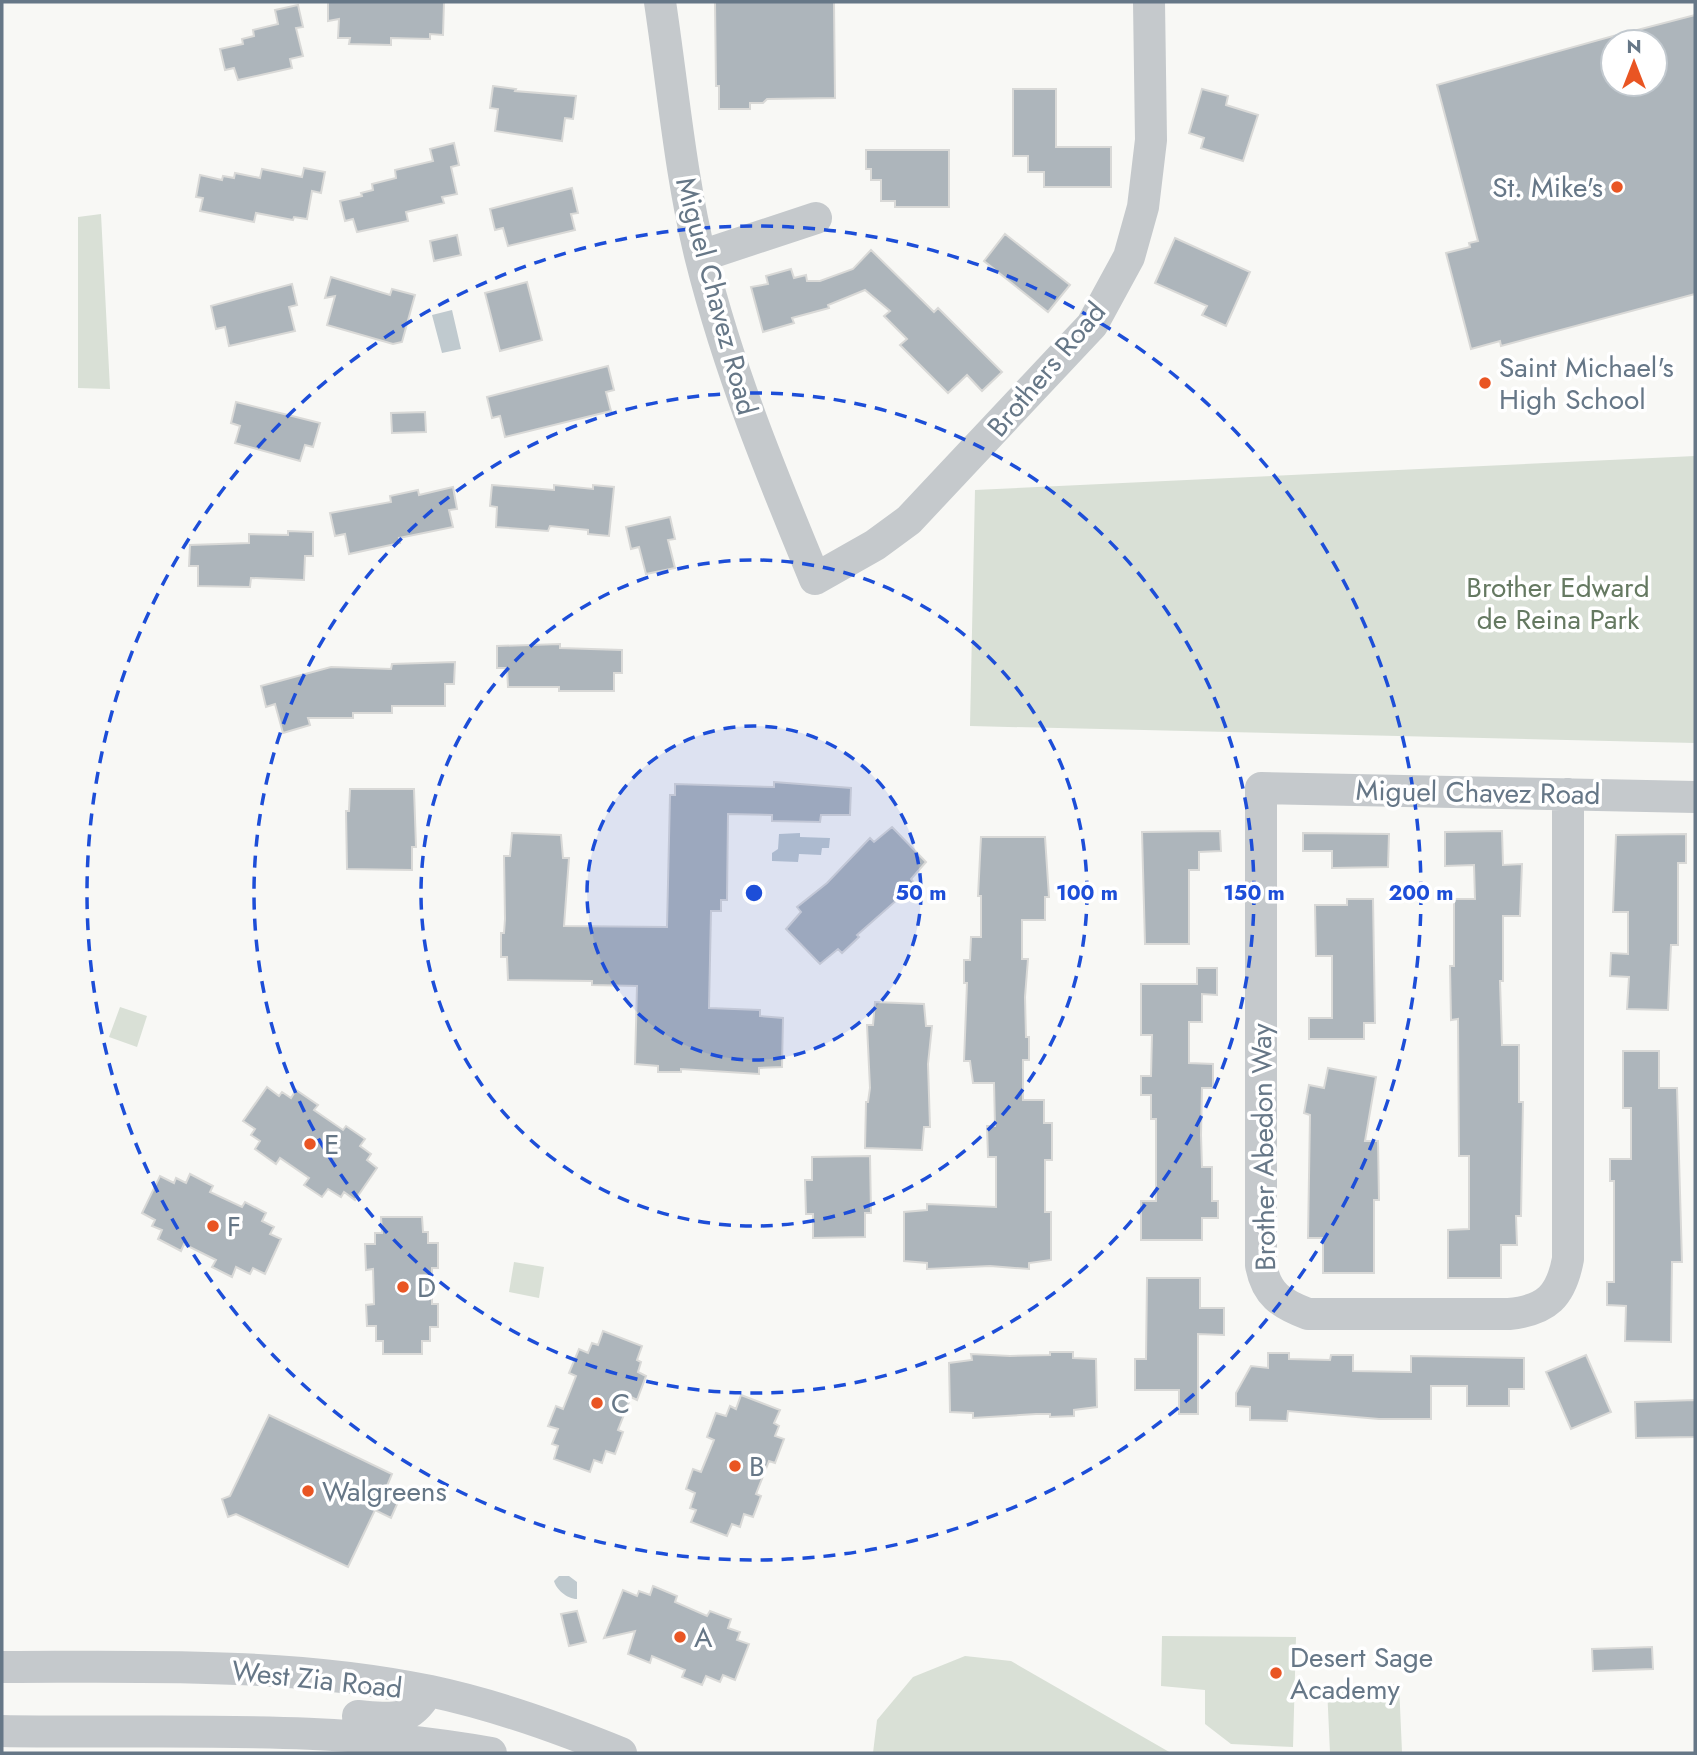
<svg xmlns="http://www.w3.org/2000/svg" width="1697" height="1755" viewBox="0 0 1697 1755" font-family="Jost,sans-serif">
<style>
.green{fill:#d9e0d6}
.water{fill:#c0cacf}
.building{fill:#adb5bb;stroke:#d9d9d7;stroke-width:2}
.lines{fill:none;stroke-linecap:round;stroke-linejoin:round}
.minor{stroke:#c5c9cc;stroke-width:32}
.ring{fill:none;stroke:#1d4ed8;stroke-width:3.5;stroke-dasharray:12 9}
.poi-dot{fill:#e95523;stroke:#fff;stroke-width:2.5}
.labels{text-anchor:middle;stroke-width:7;stroke-linejoin:round;paint-order:stroke}
.poi-label{font-size:28px;fill:#667787;stroke:#fff;text-anchor:start}
.street-label{font-size:28px;fill:#667787;stroke:#fff}
.park-label{font-size:28px;fill:#657961;stroke:#fff}
.centre{fill:#1d4ed8;stroke:#fff;stroke-width:3.5}
.ring-label{font-size:21px;text-anchor:middle;font-weight:bold;fill:#1d4ed8;stroke:#fff;stroke-width:7;stroke-linejoin:round;paint-order:stroke}
</style>
<rect width="100%" height="100%" fill="#f8f8f5"/>
<path class="green" d="M101 214 110 389 78 388V217Z
M1695 456V743L970 726 975 490Z
M120 1007 147 1016 137 1047 109 1037Z
M514 1262 544 1267 539 1298 509 1292Z
M1162 1636 1296 1637 1293 1747 1231 1744 1205 1724V1690L1161 1686Z
M965 1656 1011 1661 1171 1753H873L877 1720 913 1677Z
M1399 1684 1402 1752 1330 1753 1327 1687Z"/>
<path class="water" d="M452 310 461 349 442 353 432 315Z
M800 833V837L830 838 829 848H822L821 855 799 854 798 862 772 861V853L778 849 779 834Z
M559 1576H569L577 1582V1599C567 1599 556 1589 554 1581Z"/>
<path class="building" d="M328 2H444L443 35 430 34V39L391 38V45L349 44 350 38H338L339 19 328 21Z
M715 2H834L835 98 767 99 763 103H750V109H719V86H716Z
M298 5 303 27 296 28 303 56 290 59 292 68 238 80 234 68 225 70 220 49 243 44 242 39 254 36 253 30 278 24 275 10Z
M1695 15V294L1501 346 1500 341 1471 349 1446 253 1470 247 1469 243 1478 241 1437 85 1613 36V84H1655V42H1615L1614 36Z
M493 86 516 89 515 91 576 96 573 119 565 118 562 141 495 131 498 109 490 108Z
M1013 89H1056V147H1111V187H1044V172H1028V156H1013Z
M1202 89 1228 96 1226 105 1258 115 1243 161 1201 148 1204 138 1189 133Z
M454 143 459 165 451 167 457 194 442 197 444 203 406 212 408 221 357 232 353 219 345 221 340 201 362 196 361 193 373 190 372 184 396 178 395 170 433 161 430 149Z
M866 150H949V207H895V201H881V180H871V169H866Z
M304 168 325 172 321 193 312 191 307 219 294 217 293 220 256 213 254 222 200 211 203 198 196 197 200 175 222 180 223 176 234 178 235 173 260 178 262 169 302 177Z
M572 188 578 213 571 214 575 230 508 246 503 228 495 230 490 209Z
M1005 234 1070 285 1048 312 984 261Z
M457 235 461 255 434 261 430 241Z
M1175 238 1250 272 1226 326 1202 315 1207 306 1155 283Z
M871 250 934 312 938 308 1002 372 982 391 967 375 948 393 900 345 907 339 884 316 890 311 865 290 828 305 829 308 792 318 794 323 763 332 751 287 768 284 766 276 791 269 794 278 806 275 807 281H820L853 269Z
M331 277 390 295 392 289 415 295 402 342 393 344 327 325 335 296 325 298Z
M527 282 542 340 500 351 485 293Z
M292 284 297 305 289 307 295 331 229 346 225 327 216 329 211 306Z
M608 366 614 390 606 392 611 411 505 437 500 416 492 418 487 397Z
M236 402 320 423 313 447 305 445 300 461 235 443 240 426 231 423Z
M425 412 426 432 392 433 391 413Z
M492 485 554 490V485L593 489V485L614 487 609 536 588 534V530L550 526 548 531 496 527 497 507 490 506Z
M453 487 457 509 449 510 453 527 399 538 400 543 349 554 345 534 335 536 330 513 391 502 390 496 418 490 419 495Z
M670 517 675 539 668 540 675 568 646 574 639 547 631 549 626 527Z
M288 531 313 532V556H305L304 580 251 578 250 587 198 586V566H189L190 545 249 543V534L288 535Z
M560 644V648L622 650V673H614V691H559V687H508L507 668H497V646Z
M455 662 454 684H445V706H392V713H353V718H308L310 725 283 733 275 704 266 707 261 686 331 667 391 669 392 664Z
M774 782 851 788 850 815H821L820 822 772 821V815L728 814 727 900H721V911H711L709 1008 760 1010V1016L783 1018 782 1067 759 1068V1074L681 1069V1072H658V1066L635 1064 637 986 592 985V981L508 980 507 957H501V933H504L505 919 504 856H510L512 833 561 835 563 858H569L564 926 667 927 670 795H675V784L774 787Z
M350 789H414L416 847H412V870L347 869 346 811H349Z
M892 827 926 862 911 879 915 884 857 935 859 937 842 953 838 949 820 964 786 929 801 912 797 907 827 883 870 838 874 842Z
M1220 831 1221 851 1199 852V870H1189V944H1145L1142 832Z
M1502 831 1503 865 1522 864 1520 916H1503V981H1500L1502 1045H1519V1102H1523L1521 1216H1516L1517 1245H1501V1278H1448V1230L1469 1229V1156H1459L1458 1019 1451 1020 1450 966H1454V899H1475L1474 865 1445 866V832Z
M1303 833 1389 834 1388 867 1332 868V851H1303Z
M1686 834V863H1678V945H1671L1668 1010 1627 1009 1629 977 1610 976 1611 953 1628 954V912H1613L1616 835Z
M981 837H1045L1049 897H1045V920H1022V959H1028L1025 997 1026 1037H1029V1060H1023V1100H1044V1123H1052V1160H1045V1212H1051V1260L1029 1263V1269L990 1266 927 1269V1263L904 1261V1212L927 1210V1204L996 1207V1157H988L987 1126H995L994 1083H973L970 1061H964L967 983H964V960H970L971 937H981V896H978Z
M1347 899H1373L1375 1023H1364V1039H1309V1018H1332V956H1316L1315 905H1347Z
M1197 968H1217V995L1202 994V1022H1189V1063L1213 1064V1088H1202L1201 1135 1202 1167H1212V1201H1218V1218H1202V1240H1141V1201H1156V1119H1151V1095H1141V1076H1151L1152 1035H1141V984H1197Z
M875 1002 924 1004 926 1026H932L928 1064 930 1127H924L922 1150 865 1148 866 1102H868L870 1088 867 1025H873Z
M1623 1051H1659V1088H1677L1682 1262H1672L1671 1342 1625 1341 1626 1306 1607 1305V1282H1614V1181H1610V1159H1631V1108H1623Z
M1328 1068 1376 1077 1365 1141H1378L1379 1200H1374V1273H1323V1238H1308L1310 1115 1304 1113 1309 1085 1324 1088Z
M267 1087 279 1096 282 1092 291 1098 296 1090 318 1105 314 1110 343 1130 346 1126 365 1139 360 1146 371 1154 367 1160 377 1168 355 1200 344 1192 341 1197 328 1189 322 1197 304 1185 309 1178 280 1158 276 1164 255 1149 260 1141 251 1135 255 1129 243 1121Z
M870 1156 871 1213H865V1237L813 1238V1214H806L805 1180H812V1157Z
M190 1174 213 1186 210 1192 242 1207 245 1202 266 1213 262 1221 274 1227 270 1234 281 1239 265 1274 253 1268 250 1274 236 1267 232 1277 212 1267 216 1260 184 1244 181 1251 158 1239 162 1230 152 1226 155 1220 142 1213 160 1176 174 1183 176 1178 186 1183Z
M381 1217H422L423 1232H428V1243H438V1268H432V1304H438V1327H430V1341H422V1354H383V1341H376V1326H367L366 1305 374 1304 373 1269 366 1270 365 1244H375V1233H382Z
M1147 1278H1200V1308H1224V1335L1198 1334V1414H1179V1390H1135V1359H1146Z
M603 1331 642 1346 637 1360 641 1362 638 1372 646 1376 637 1400 631 1397 618 1430 623 1432 615 1454 606 1451 602 1463 594 1460 590 1472 554 1459 558 1446 552 1444 558 1429 548 1426 556 1406 563 1409 576 1376 569 1373 579 1349 588 1353 592 1343 598 1345Z
M1050 1352H1073V1358L1096 1359 1097 1407 1074 1410V1416L1050 1417V1414H1036L973 1418V1413L950 1412 949 1363 972 1360 971 1354 1010 1356 1050 1355Z
M1268 1353H1289V1359L1330 1360 1331 1355H1353V1371L1411 1372V1356L1524 1358V1389H1509V1406H1467V1386H1431V1419H1379L1288 1411 1287 1421 1250 1420V1407L1236 1406V1393L1251 1366 1268 1368Z
M1586 1355 1611 1412 1571 1429 1546 1372Z
M741 1395 780 1410 774 1423 779 1426 775 1436 784 1439 775 1463 769 1461 756 1494 761 1496 753 1517 744 1514 740 1527 732 1524 727 1536 691 1522 696 1510 690 1508 695 1493 686 1489 693 1469 701 1472 714 1440 707 1437 716 1413 726 1416 730 1406 736 1409Z
M1695 1400V1437L1636 1438 1635 1402Z
M269 1415 392 1474 387 1486 402 1493 391 1518 375 1510 348 1567 236 1514 228 1517 222 1499 230 1496Z
M653 1586 677 1596 675 1602 707 1616 710 1611 731 1619 728 1628 740 1632 737 1640 749 1644 735 1680 723 1675 720 1682 706 1676 702 1685 682 1677 685 1670 652 1656 650 1663 628 1654 635 1631 604 1638 623 1590 637 1596 639 1591 650 1595Z
M577 1611 586 1642 569 1646 561 1614Z
M1652 1647 1653 1669 1593 1671 1592 1649Z"/>
<g class="lines">
<path class="minor" d="M660 2C673 88 680 174 701 259 729 371 771 473 815 579L875 545 909 520 1092 325 1129 257 1143 207 1151 140 1149 2
M701 256 816 218
M1568 794V1259C1561 1296 1547 1310 1509 1314H1308C1281 1304 1266 1294 1261 1265V788L1695 797
M2 1667C144 1667 290 1662 430 1691 496 1705 559 1728 621 1753
M358 1716C394 1719 409 1723 428 1691
M2 1731C169 1734 325 1723 491 1753"/>
</g>
<circle cx="754" cy="893" r="167" fill="#1d4ed8" fill-opacity=".12"/>
<g class="ring">
<circle cx="754" cy="893" r="167"/>
<circle cx="754" cy="893" r="333"/>
<circle cx="754" cy="893" r="500"/>
<circle cx="754" cy="893" r="667"/>
</g>
<g class="poi-dot">
<circle cx="1617" cy="187" r="7"/>
<circle cx="1485" cy="383" r="7"/>
<circle cx="310" cy="1144" r="7"/>
<circle cx="213" cy="1226" r="7"/>
<circle cx="403" cy="1287" r="7"/>
<circle cx="597" cy="1403" r="7"/>
<circle cx="735" cy="1466" r="7"/>
<circle cx="308" cy="1491" r="7"/>
<circle cx="680" cy="1637" r="7"/>
<circle cx="1276" cy="1673" r="7"/>
</g>
<g class="labels">
<g class="poi-label">
<text x="1603" y="197" text-anchor="end">St. Mike's</text>
<text x="1499" y="377">Saint Michael's<tspan x="1499" dy="32">High School</tspan></text>
<text x="324" y="1154">E</text>
<text x="227" y="1236">F</text>
<text x="417" y="1297">D</text>
<text x="611" y="1413">C</text>
<text x="749" y="1476">B</text>
<text x="322" y="1501">Walgreens</text>
<text x="694" y="1647">A</text>
<text x="1290" y="1667">Desert Sage<tspan x="1290" dy="32">Academy</tspan></text>
</g>
<g class="street-label">
<text transform="translate(717 296) rotate(75)" y="10">Miguel Chavez Road</text>
<text transform="translate(1046 369) rotate(-50)" y="10">Brothers Road</text>
<text transform="translate(1478 792) rotate(1)" y="10">Miguel Chavez Road</text>
<text transform="translate(1263 1147) rotate(-91)" y="10">Brother Abedon Way</text>
<text transform="translate(317 1679) rotate(6)" y="10">West Zia Road</text>
</g>
<g class="park-label">
<text x="1558" y="597">Brother Edward<tspan x="1558" dy="32">de Reina Park</tspan></text>
</g>
</g>
<circle cx="754" cy="893" r="10" class="centre"/>
<g class="ring-label">
<text x="921" y="900">50 m</text>
<text x="1087" y="900">100 m</text>
<text x="1254" y="900">150 m</text>
<text x="1421" y="900">200 m</text>
</g>
<rect width="1697" height="1755" fill="none" stroke="#667787" stroke-width="7"/>
<g transform="translate(1634 63)"><circle r="33" fill="#ffffff" stroke="#c2c9cf" stroke-width="2"/>
<path d="M0-5L12 26L0 18L-12 26Z" fill="#e95523"/>
<text y="-10" font-size="19" font-weight="bold" text-anchor="middle" fill="#667787">N</text>
</g>
</svg>
